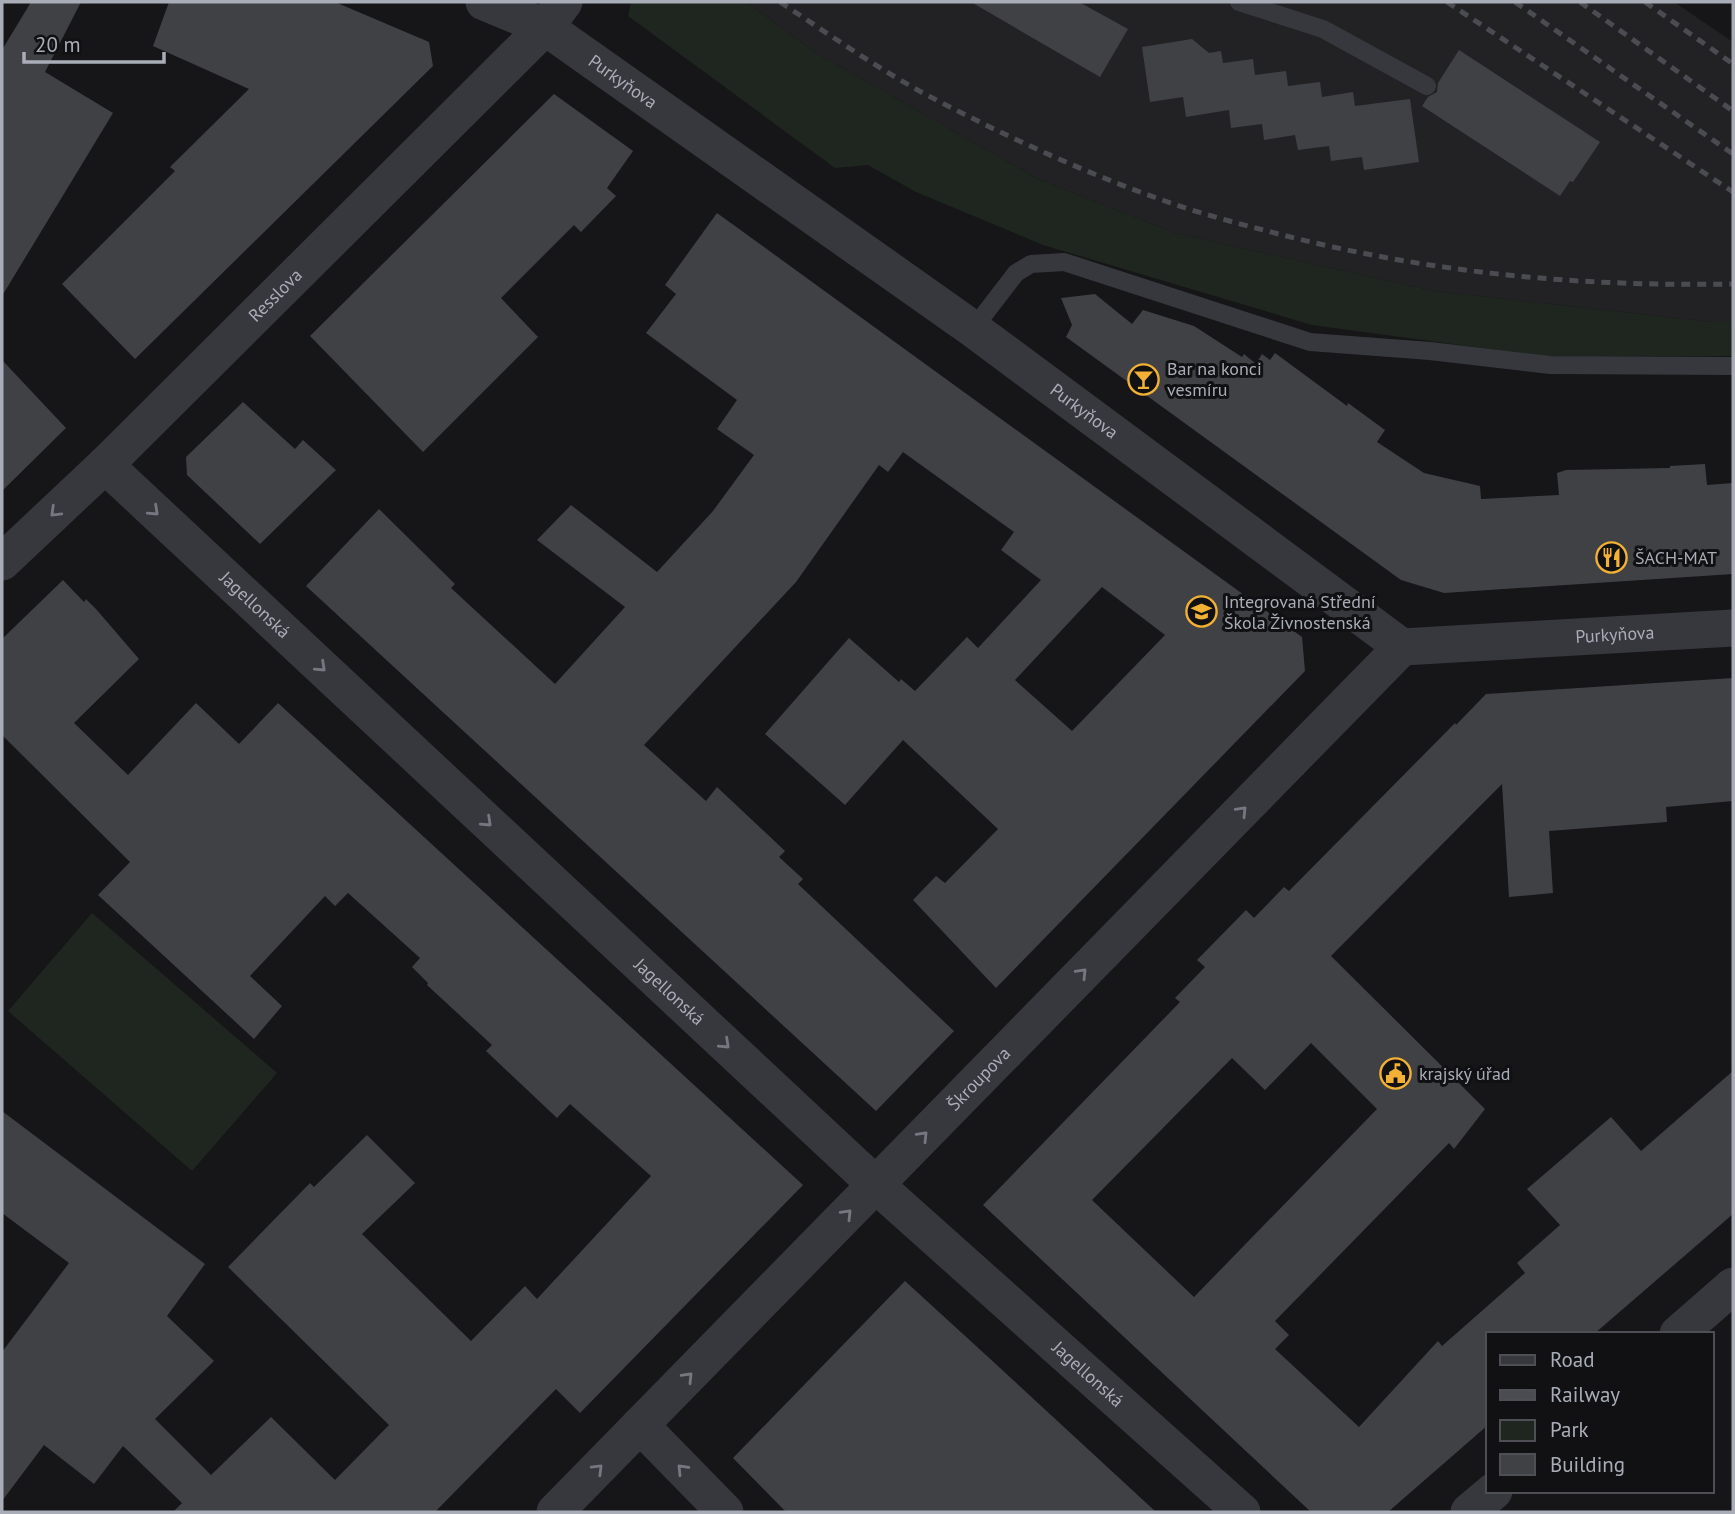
<svg xmlns="http://www.w3.org/2000/svg" width="1735" height="1514" viewBox="0 0 1735 1514" font-family="'PT Sans',sans-serif">
<style>
.built{fill:#222225}
.green{fill:#1e261f}
.building{fill:#404145;fill-rule:evenodd}
.lines{fill:none;stroke-linecap:round;stroke-linejoin:round}
.service{stroke:#37383d;stroke-width:18}
.minor{stroke:#37383d;stroke-width:37}
.rail{stroke:#4a4c52;stroke-width:5;stroke-dasharray:9 7;stroke-linecap:butt}
.oneway{stroke:#757881}
.labels{text-anchor:middle;stroke-width:6;stroke-linejoin:round;paint-order:stroke}
.street-label{font-size:18px;fill:#a8adb8;stroke:#111113}
.poi-label{font-size:18px;fill:#a8adb8;stroke:#111113;text-anchor:start}
</style>
<rect width="100%" height="100%" fill="#161618"/>
<path class="built" d="M746 2H1674L1733 42V322H1711L1434 291 1175 233 1038 179 818 54Z"/>
<path class="green" d="M631 2H746L818 54 1038 179 1175 233 1434 291 1711 322H1733V356H1541L1312 325 1043 245 916 192 868 165 835 168 628 16Z
M92 913 277 1073 192 1171 8 1011Z"/>
<path class="building" d="M31 2H81L45 72 113 113 2 296V50Z
M169 2H335L429 42 433 66 135 359 62 284 175 171 170 167 249 89 153 46Z
M971 2H1079L1128 29 1100 77Z
M1192 39 1209 53 1221 51 1223 63 1253 59 1255 75 1286 71 1288 86 1320 82 1322 97 1353 92 1355 106 1410 99 1419 162 1364 170 1362 157 1331 161 1329 146 1298 150 1295 135 1264 140 1262 124 1231 128 1229 110 1186 117 1183 97 1150 102 1142 47Z
M1459 50 1600 142 1573 182 1570 181 1560 196 1422 106 1428 97 1437 92 1438 83Z
M554 94 633 151 607 188 616 196 581 232 574 225 501 298 538 337 423 452 310 336Z
M717 213 1302 637 1305 671 996 988 913 900 936 876 945 883 998 829 903 740 845 805 765 734 849 638 899 682 901 679 915 691 967 637 978 648 1041 580 1001 550 1014 532 903 452 888 472 879 465 796 582 644 745 706 801 717 787 785 851 779 857 803 879 798 884 954 1031 876 1111 306 586 379 509 455 584 451 588 555 684 625 607 537 540 571 505 657 572 713 511 754 455 717 429 737 400 646 333 676 294 665 285ZM1102 587 1165 635 1072 731 1015 680Z
M1095 294 1132 324 1143 310 1194 326 1242 357 1244 354 1256 364 1262 354 1270 360 1275 353 1347 406 1348 403 1385 430 1377 442 1424 473 1480 486 1481 499 1559 495 1557 473 1566 470 1670 468V466L1705 464 1707 485 1733 483V574L1444 593 1401 580 1066 337 1072 325 1061 298Z
M2 360 66 428 2 491Z
M243 402 295 449 303 440 336 470 260 544 187 475 186 457Z
M63 580 84 602 86 599 96 609 139 659 74 723 128 775 196 703 239 744 278 703 803 1185 580 1413 556 1389 435 1512H173L182 1503 123 1446 94 1484 44 1445 2 1501V1352L69 1263 2 1213V1111L205 1264 167 1316 214 1361 155 1419 211 1475 271 1417 335 1480 389 1425 228 1267 310 1183 314 1187 367 1135 415 1183 362 1234 471 1341 525 1286 537 1299 651 1176 570 1104 557 1118 486 1051 492 1045 427 985 428 983 412 967 420 958 348 893 335 906 325 896 250 976 282 1006 254 1039 98 895 130 862 2 735V639Z
M1733 678V801L1666 807 1667 822 1549 831 1553 893 1509 897 1502 784 1331 956 1485 1109 1454 1149 1449 1143 1275 1321 1289 1335 1275 1349 1359 1427 1438 1341 1442 1346 1525 1273 1517 1263 1560 1225 1527 1189 1611 1117 1641 1151 1733 1071V1214L1594 1334H1488V1425L1388 1512H1311L983 1205 1180 1002 1175 998 1205 967 1197 960 1246 910 1254 918 1284 887 1289 891 1455 723 1456 725 1486 694ZM1311 1043 1377 1109 1194 1297 1092 1200 1232 1058 1265 1090Z
M905 1281 987 1356 1156 1512H786L733 1458Z"/>
<g class="lines">
<path class="service" d="M1239 2 1323 29 1427 86
M973 329 1016 273 1031 264 1064 262 1310 342 1430 351 1550 365 1733 366"/>
<g class="minor">
<path id="s1" d="M484 2 545 27 973 329 1402 647 1733 628"/>
<path id="s2" d="M105 465 876 1185 1242 1512"/>
<path id="s3" d="M2 562 105 465 545 27 564 2"/>
<path d="M1678 1334 1733 1286"/>
<path d="M640 1425 725 1512"/>
<path id="s4" d="M555 1512 1402 647"/>
<path d="M1469 1512 1494 1491"/>
</g>
<path class="rail" d="M780 2C827 33 874 66 923 93 1001 134 1082 172 1165 201 1198 213 1233 222 1267 231 1422 272 1573 287 1733 284
M1447 2 1733 192
M1515 2 1733 154
M1580 2 1733 111
M1645 2 1733 64"/>
</g>
<defs><path id="oneway-chevron" d="M-2-3.5L2.5 0L-2 3.5" fill="none" stroke-width="1.6" stroke-linecap="round" stroke-linejoin="round" transform="scale(1.75)"/></defs>
<g class="oneway">
<use href="#oneway-chevron" transform="translate(154 511) rotate(43)"/>
<use href="#oneway-chevron" transform="translate(55 512) rotate(136)"/>
<use href="#oneway-chevron" transform="translate(321 667) rotate(43)"/>
<use href="#oneway-chevron" transform="translate(1242 811) rotate(-46)"/>
<use href="#oneway-chevron" transform="translate(487 822) rotate(43)"/>
<use href="#oneway-chevron" transform="translate(1082 973) rotate(-46)"/>
<use href="#oneway-chevron" transform="translate(725 1044) rotate(43)"/>
<use href="#oneway-chevron" transform="translate(923 1136) rotate(-46)"/>
<use href="#oneway-chevron" transform="translate(847 1214) rotate(-46)"/>
<use href="#oneway-chevron" transform="translate(688 1377) rotate(-46)"/>
<use href="#oneway-chevron" transform="translate(598 1469) rotate(-45)"/>
<use href="#oneway-chevron" transform="translate(682 1469) rotate(-134)"/>
</g>
<defs>
<symbol id="bar-ring" viewBox="-11 -11 22 22"><circle r="9.5" fill="#111113" stroke="#f2b134" stroke-width="1.5"/><path d="M-6-5H6L.8 .8V4.5H3.5V6h-7V4.5H-.8V.8Z" fill="#f2b134"/></symbol>
<symbol id="restaurant-ring" viewBox="-11 -11 22 22"><circle r="9.5" fill="#111113" stroke="#f2b134" stroke-width="1.5"/><path d="M-5-6h1v4h1v-4h1v4h1v-4h1v5L-1.5 .5V6h-2V.5L-5-1ZM5-6V6H3V1.5H1.5Q1.5-4 5-6Z" fill="#f2b134"/></symbol>
<symbol id="school-ring" viewBox="-11 -11 22 22"><circle r="9.5" fill="#111113" stroke="#f2b134" stroke-width="1.5"/><path d="M0-5L7-2L0 1L-7-2ZM-4 1L0 2.5L4 1V4Q0 6-4 4Z" fill="#f2b134"/></symbol>
<symbol id="civic-ring" viewBox="-11 -11 22 22"><circle r="9.5" fill="#111113" stroke="#f2b134" stroke-width="1.5"/><path d="M-.6-6.5H3V-4.5H.6V-3L4-1V1h2V6H-6V1h2V-1L-.6-3ZM-1.2 2.5V6h2.4V2.5Z" fill="#f2b134"/></symbol>
</defs>
<g fill-rule="evenodd">
<use href="#bar-ring" x="1126" y="362" width="35" height="35"/>
<use href="#restaurant-ring" x="1594" y="540" width="35" height="35"/>
<use href="#school-ring" x="1184" y="594" width="35" height="35"/>
<use href="#civic-ring" x="1378" y="1056" width="35" height="35"/>
</g>
<g class="labels">
<g class="street-label">
<text dy="6" stroke="none"><textPath href="#s1" startOffset="161">Purkyňova</textPath></text>
<text dy="6" stroke="none"><textPath href="#s3" startOffset="382">Resslova</textPath></text>
<text dy="6" stroke="none"><textPath href="#s1" startOffset="728">Purkyňova</textPath></text>
<text dy="6" stroke="none"><textPath href="#s2" startOffset="205">Jagellonská</textPath></text>
<text dy="6" stroke="none"><textPath href="#s1" startOffset="1337">Purkyňova</textPath></text>
<text dy="6" stroke="none"><textPath href="#s2" startOffset="772">Jagellonská</textPath></text>
<text dy="6" stroke="none"><textPath href="#s4" startOffset="606">Škroupova</textPath></text>
<text dy="6" stroke="none"><textPath href="#s2" startOffset="1339">Jagellonská</textPath></text>
</g>
<g class="poi-label">
<text x="1167" y="375">Bar na konci<tspan x="1167" dy="21">vesmíru</tspan></text>
<text x="1635" y="564">ŠACH-MAT</text>
<text x="1224" y="608">Integrovaná Střední<tspan x="1224" dy="21">Škola Živnostenská</tspan></text>
<text x="1419" y="1080">krajský úřad</text>
</g>
</g>
<rect width="1735" height="1514" fill="none" stroke="#a8adb8" stroke-width="7"/>
<rect x="1486" y="1332" width="228" height="161" fill="#111113" stroke="#4d4f55" stroke-width="2"/>
<rect x="1500" y="1355" width="35" height="10" fill="#37383d" stroke="#4d4f55" stroke-width="2"/>
<text x="1550" y="1367" font-size="21" fill="#a8adb8">Road</text>
<rect x="1500" y="1390" width="35" height="10" fill="#4a4c52" stroke="#4d4f55" stroke-width="2"/>
<text x="1550" y="1402" font-size="21" fill="#a8adb8">Railway</text>
<rect x="1500" y="1420" width="35" height="21" fill="#1e261f" stroke="#4d4f55" stroke-width="2"/>
<text x="1550" y="1437" font-size="21" fill="#a8adb8">Park</text>
<rect x="1500" y="1454" width="35" height="21" fill="#404145" stroke="#4d4f55" stroke-width="2"/>
<text x="1550" y="1472" font-size="21" fill="#a8adb8">Building</text>
<path d="M24 52v10h140v-10" fill="none" stroke="#a8adb8" stroke-width="3.5"/>
<text x="35" y="52" font-size="21" fill="#a8adb8" stroke="#111113" stroke-width="5" paint-order="stroke">20 m</text>
</svg>
